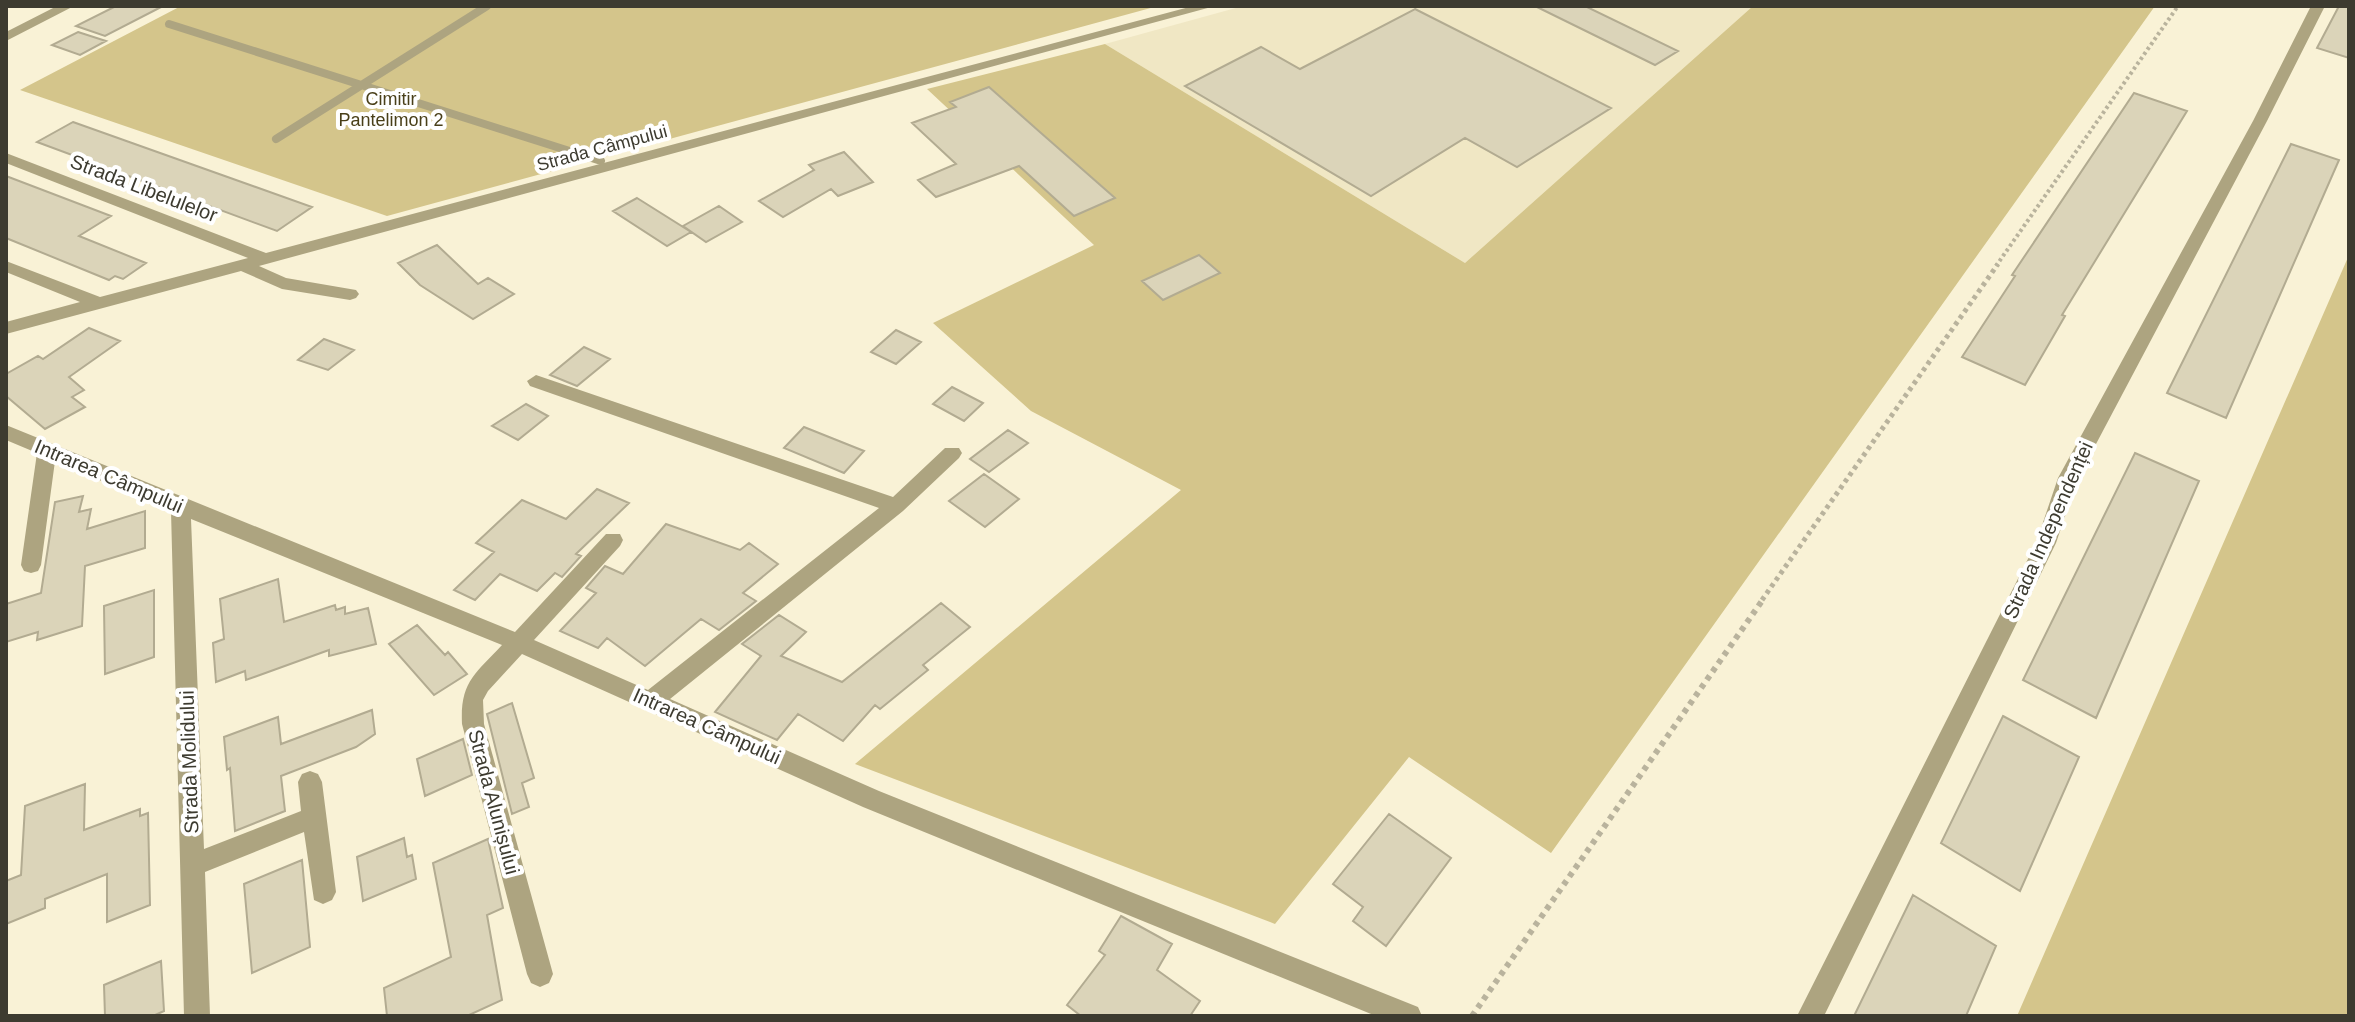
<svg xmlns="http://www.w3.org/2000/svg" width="2355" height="1022" viewBox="0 0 2355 1022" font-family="Arial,sans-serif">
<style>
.built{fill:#f0e7c4}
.green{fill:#d4c58b}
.building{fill:#dbd4b9;stroke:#b2ab91;stroke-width:2}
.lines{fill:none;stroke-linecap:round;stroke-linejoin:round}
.path-far2{stroke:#b9b39d;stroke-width:4;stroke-dasharray:3 3;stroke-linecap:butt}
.path-far1{stroke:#b9b39d;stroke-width:5;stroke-dasharray:4 4;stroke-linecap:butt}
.path{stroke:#b9b39d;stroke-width:6;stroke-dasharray:5 5;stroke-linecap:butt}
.service{stroke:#ada480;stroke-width:8}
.minor{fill:#ada480;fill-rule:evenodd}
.labels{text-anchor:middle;stroke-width:8;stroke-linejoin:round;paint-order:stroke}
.far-park-label{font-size:18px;fill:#493f19;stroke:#fff}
.far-street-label{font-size:18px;fill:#3d3b30;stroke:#fff}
.street-label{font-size:20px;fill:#3d3b30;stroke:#fff}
</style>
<rect width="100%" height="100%" fill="#f9f2d6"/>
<path class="built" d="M1243 6H1753L1465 263 1105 44Z"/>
<path class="green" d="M181 6H1158L387 216 20 90Z
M1753 6H2155L1551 853 1409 757 1275 924 855 764 1181 490 1031 411 933 323 1094 245 927 89 1105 44 1465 263Z
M2349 255V1016H2017Z"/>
<path class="building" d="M116 6H163L105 36 76 26Z
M1535 6H1585L1678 51 1655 65Z
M2339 6H2349V58L2317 48Z
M1415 9 1611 108 1517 167 1465 138 1371 196 1185 86 1261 47 1300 69Z
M78 32 106 41 80 55 52 45Z
M989 87 1041 133 1115 198 1074 216 1019 166 936 197 918 180 956 164 912 123 956 107 950 102Z
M2134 93 2187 111 2062 315 2065 316 2025 385 1962 357 2015 276 2012 275Z
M73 122 312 207 277 231 37 142Z
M2291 144 2339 160 2226 418 2167 393Z
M844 152 873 182 838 196 831 189 783 217 759 201 814 170 809 165Z
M6 176 111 216 79 236 146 263 123 279 115 276 109 280 6 238Z
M637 198 691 232 667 246 613 211Z
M719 206 742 222 706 242 683 226Z
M437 245 478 284 488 278 514 294 473 319 420 285 398 263Z
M1199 255 1220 273 1163 300 1142 281Z
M89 328 120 341 69 377 84 390 72 397 85 407 45 429 6 396V374L38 356 43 359Z
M896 330 921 342 896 364 871 352Z
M324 339 354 350 328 370 298 360Z
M584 347 610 359 577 386 550 375Z
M952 387 983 403 964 421 933 404Z
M526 404 548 416 518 440 492 426Z
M804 427 864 451 844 473 784 448Z
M1008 430 1028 443 989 472 970 459Z
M2135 453 2199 481 2096 718 2023 680Z
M984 474 1019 499 985 527 949 501Z
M597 489 629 503 576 554 581 556 562 577 555 573 537 591 500 574 475 600 454 590 494 552 476 543 522 500 566 519Z
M83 496 79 512 91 509 87 529 145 511V548L85 566 82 626 37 640 38 632 6 642V604L41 593 55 502Z
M666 524 740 550 749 543 778 564 743 593 756 601 719 630 701 619 645 666 607 638 598 648 560 631 596 593 586 588 605 566 623 574Z
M278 579 284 622 335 605 336 610 345 607V614L368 608 376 644 329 656V650L246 680 245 671 216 682 213 643 224 639 220 599Z
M154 590V657L105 674 104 606Z
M941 603 970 627 923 665 928 670 880 709 875 705 843 741 798 714 777 740 715 712 761 656 742 644 779 615 806 632 781 656 842 682Z
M417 625 445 655 448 652 467 674 434 695 389 644Z
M512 703 534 778 522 783 529 807 512 814 487 714Z
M372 710 375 734 356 747 281 776 285 811 235 831 230 768 227 770 224 737 278 717 281 744Z
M2003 716 2079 757 2020 891 1941 843Z
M463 739 472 775 425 796 417 759Z
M85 784 84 830 140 809V816L148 813 150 905 107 922V874L45 899V908L6 924V881L21 875 25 806Z
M1389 814 1451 858 1386 946 1353 921 1363 907 1333 884Z
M404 838 407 857 412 855 416 879 363 901 357 857Z
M488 839 503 908 487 915 502 1000 467 1016H387L384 988 451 957 433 863Z
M302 860 310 947 252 973 244 884Z
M1913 895 1996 946 1966 1016H1854Z
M1121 916 1172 944 1157 970 1200 1001 1190 1016H1081L1067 1005 1105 955 1099 951Z
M161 961 164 1011 153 1016H105L104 985Z"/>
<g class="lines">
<path class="path-far2" d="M1996 266 2178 6"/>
<path class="path-far1" d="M1762 600 1998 264"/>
<path class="path" d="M1472 1016 1764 598"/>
<path class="service" d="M169 24 601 161
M276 139 487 6"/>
<path class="minor" d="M57 6H74L6 41V32Z
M1193 6H1215L259 266 286 278 356 290 359 294 356 298 350 300 282 289 241 271 6 334V322L80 302 6 272V261L100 297 248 258 6 163V153L266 253Z
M2311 6H2325L2267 121 2078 478 2056 543 1824 1016H1797L2036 543 2058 478 2253 121Z
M536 375 893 497 945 448H959L962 453 959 458 903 511 670 699 879 791 1418 1007 1422 1016H1376L863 807 522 654 488 691 483 700 484 724 553 974 549 983 540 987 531 983 527 974 462 724C460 682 475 674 502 645L191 519 204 849 301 811 298 782 302 774 310 771 318 774 322 782 336 892 332 900 323 904 314 900 304 832 205 872 210 1016H184L171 511 55 461 41 565 38 571 31 573 24 571 21 565 37 453 6 440V425L515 632 606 534H620L623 540 620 546 534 640 648 690 879 508 530 386 527 381Z"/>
</g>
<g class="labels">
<g class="far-park-label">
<text x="391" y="105">Cimitir<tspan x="391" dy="21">Pantelimon 2</tspan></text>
</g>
<g class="far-street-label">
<text transform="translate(602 148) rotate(-15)" y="6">Strada Câmpului</text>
</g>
<g class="street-label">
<text transform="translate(144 188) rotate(21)" y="7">Strada Libelulelor</text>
<text transform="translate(109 476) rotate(23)" y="7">Intrarea Câmpului</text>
<text transform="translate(2048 530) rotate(-66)" y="7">Strada Independenței</text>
<text transform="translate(707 726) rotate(24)" y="7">Intrarea Câmpului</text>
<text transform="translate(189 762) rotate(-92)" y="7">Strada Molidului</text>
<text transform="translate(494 802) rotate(75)" y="7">Strada Alunișului</text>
</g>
</g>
<rect width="2355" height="1022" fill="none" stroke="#3d3b30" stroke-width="16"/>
</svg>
